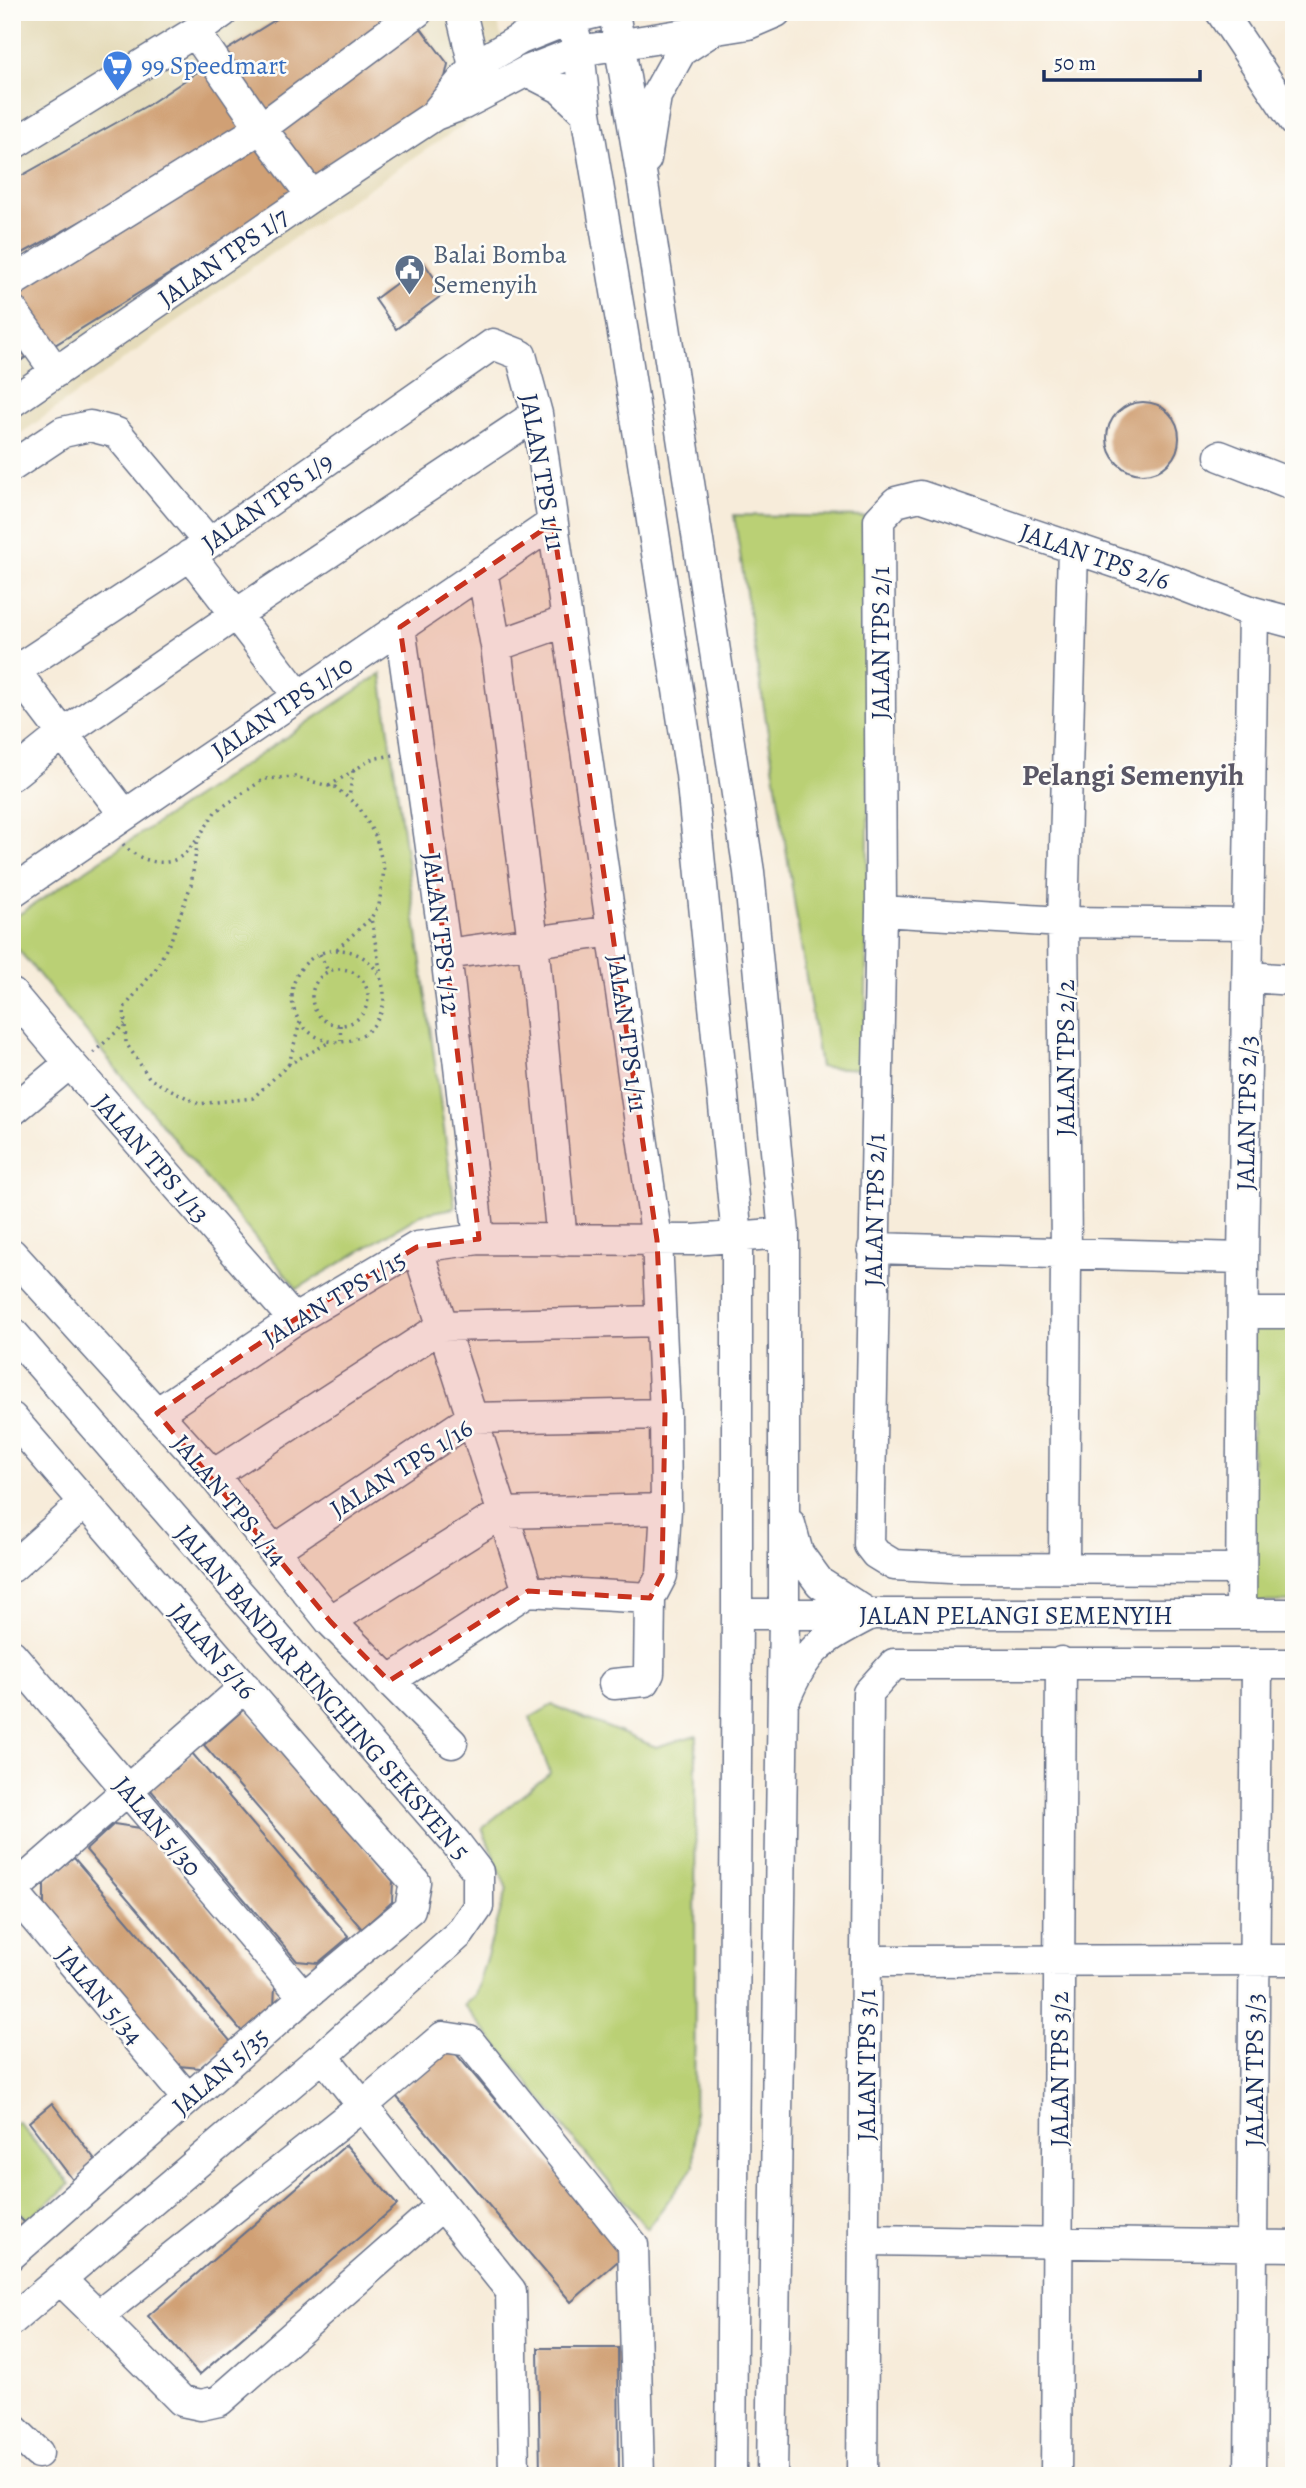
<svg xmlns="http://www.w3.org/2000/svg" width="1306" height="2488" viewBox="0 0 1306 2488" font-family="Alegreya,serif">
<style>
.built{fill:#e5dbba}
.green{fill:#bad074;stroke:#6a8069;stroke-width:2}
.building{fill:#d0a074}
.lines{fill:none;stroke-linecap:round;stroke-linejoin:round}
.minor-casing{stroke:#687189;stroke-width:33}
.path{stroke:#687189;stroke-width:3.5;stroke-dasharray:2 5;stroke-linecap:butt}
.minor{stroke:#fff;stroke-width:30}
.marked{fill:#c8321e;fill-opacity:0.2;stroke:#c8321e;stroke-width:5;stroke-dasharray:14 9;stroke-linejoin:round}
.labels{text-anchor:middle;stroke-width:5;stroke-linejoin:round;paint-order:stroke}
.shop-label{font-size:26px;fill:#366cbe;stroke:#fdfcf7;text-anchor:start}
.service-label{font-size:26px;fill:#4e5e75;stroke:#fdfcf7;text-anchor:start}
.street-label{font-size:26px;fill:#1b2f5e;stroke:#fdfcf7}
.quarter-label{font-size:30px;font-weight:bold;fill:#5a5766;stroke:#fdfcf7}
</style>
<rect width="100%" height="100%" fill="#fdfcf7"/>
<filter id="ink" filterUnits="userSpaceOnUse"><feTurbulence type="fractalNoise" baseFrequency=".0143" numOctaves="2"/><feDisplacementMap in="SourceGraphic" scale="14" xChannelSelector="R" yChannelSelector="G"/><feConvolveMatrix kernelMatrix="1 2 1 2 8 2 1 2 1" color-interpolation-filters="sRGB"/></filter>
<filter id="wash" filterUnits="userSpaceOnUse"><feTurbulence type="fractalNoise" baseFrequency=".00686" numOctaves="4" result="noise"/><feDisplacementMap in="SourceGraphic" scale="28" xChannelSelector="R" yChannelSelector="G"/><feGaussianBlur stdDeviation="1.57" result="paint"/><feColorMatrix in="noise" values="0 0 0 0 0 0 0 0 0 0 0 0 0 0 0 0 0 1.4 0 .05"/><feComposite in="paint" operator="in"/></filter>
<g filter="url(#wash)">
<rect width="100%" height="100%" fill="#f7ecda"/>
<path class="built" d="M12 12H496L500 32 523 85 278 249 12 440Z"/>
<path class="green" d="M734 515 872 517 865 1069 820 1067Z
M381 674 455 1208 422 1214 297 1289 12 942V919Z
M1251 1321 1294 1322V1602H1253Z
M552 1705 656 1747 696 1735 694 2166 647 2229 464 2005 475 1995 507 1889 482 1828 550 1773 530 1718Z
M18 2122 70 2184 27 2221 12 2203V2127Z"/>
<g id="blocks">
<path class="building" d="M288 12H408L267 117 222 53Z
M416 22 448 64 441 96 315 188 273 127Z
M208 65 254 124 226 142 12 259V181L148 105Z
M261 139 295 196 50 348 16 291Z
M424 263 445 293 396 329 375 299Z
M12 337 26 357 12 367Z
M1107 438a36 36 0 1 1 72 0a36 36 0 1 1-72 0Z
M244 1709 393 1881 392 1902 362 1929 204 1745Z
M192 1753 349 1937 318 1963 297 1961 150 1789Z
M114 1824 140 1828 275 1986 274 2007 244 2034 86 1850Z
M74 1858 231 2042 200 2068 179 2066 44 1909V1881Z
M451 2048 626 2254 571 2302 396 2096Z
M52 2103 97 2162 73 2180 29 2122Z
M346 2145 397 2205 199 2375 148 2316Z
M12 2210 25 2223 12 2235Z
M538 2348H618L619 2476H540Z"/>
</g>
</g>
<g filter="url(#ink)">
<use href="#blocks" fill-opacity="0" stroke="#687189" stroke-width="2"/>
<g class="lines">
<defs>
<path id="minor" d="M461 12 474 66
M569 12 579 51 586 113 624 339 691 774 737 1237V1614L731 2476
M614 12 643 184 749 872 784 1233V1615L772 2476
M1221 12 1294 121
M195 32 261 128 312 196
M527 71 560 88 586 113
M435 114 474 66 520 39 570 19 599 12
M12 145 195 32 223 12
M646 159 656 96 681 51 710 32
M12 282 261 128 417 12
M12 310 56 372
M12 402 312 196 435 115 464 104 527 71 579 51 748 24 776 12
M1220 456 1294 485
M12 466 63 432 90 426 117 433 209 543
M190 555 298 695
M482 571 496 646
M400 627 446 954 479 1239
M12 667 124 814
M12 673 209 543 493 344 521 355 537 414 657 1240 665 1414 666 1509 662 1575 650 1598 649 1673 645 1681 614 1684
M12 775 63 734 235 615 537 414
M12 892 553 523
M881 911 1063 922 1249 924
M446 954 613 931
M1248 977 1294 980
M12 994 70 1063 294 1320
M12 1111 70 1063
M562 1241 533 942 496 646 567 621
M417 1247 528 1591
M873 1248 1243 1258
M12 1254 213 1475 330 1621 452 1743
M1245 1313H1294
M12 1332 455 1842 478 1872V1907L460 1933 323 2056 12 2320
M157 1413 294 1320 417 1247 479 1239 694 1240 784 1233
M12 1418 327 1783 415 1882 410 1909 304 1997 12 2254
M213 1475 443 1326 661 1321
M790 1524 798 1553 820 1583 870 1615
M273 1551 472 1418 665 1414
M12 1567 85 1502
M1064 1568 1066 1253 1063 922 1073 548
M1241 1569 950 1568 894 1565 876 1554 869 1545 881 911 879 520 896 502 920 496 1174 582 1253 612 1294 623
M737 1614H1294
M1241 1614 1243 1258 1253 612
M330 1621 502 1513 666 1509
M12 1655 304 1997
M389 1681 528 1591 650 1598
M786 1697C806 1649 821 1640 867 1616
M12 1891 245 1687
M12 1891 188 2099
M867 1961 1294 1960
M323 2056 511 2291 514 2476
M442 2205 219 2401 201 2405 182 2401 98 2316 362 2106 443 2037 469 2041 633 2245 639 2476
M865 2240 1294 2246
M60 2279 98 2316
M12 2428 38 2453
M862 2476 868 1693 894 1664H1294
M1056 2476 1061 1662
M1250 2476 1257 1664"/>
</defs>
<use href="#minor" class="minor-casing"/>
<path class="path" d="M353 771 372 759 393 755
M329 786 353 771 349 798
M123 844C135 859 163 869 180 857 186 854 191 846 196 841
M337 949 371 918 381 975
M292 996a46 46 0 1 1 92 0a46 46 0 1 1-92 0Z
M320 954 328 971
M312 997a28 28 0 1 1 56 0a28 28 0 1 1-56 0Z
M300 1022 289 1064 330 1042
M340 1025 341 1043
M93 1053 125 1024
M289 1064 253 1098 199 1104 150 1079 126 1043 124 1008 155 970 171 940 191 885 198 839 215 812 264 779 295 777 329 786 335 787 359 807 376 837 384 870 379 905 371 918"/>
<use href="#minor" class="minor"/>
</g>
</g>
<path class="marked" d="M553 523 657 1240 665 1414 662 1575 650 1598 528 1591 389 1681 330 1621 157 1413 294 1320 417 1247 479 1239 446 954 400 627Z"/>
<defs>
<symbol id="supermarket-pin" viewBox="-11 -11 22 30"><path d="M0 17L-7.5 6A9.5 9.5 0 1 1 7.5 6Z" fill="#3f7fe0" stroke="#fdfcf7"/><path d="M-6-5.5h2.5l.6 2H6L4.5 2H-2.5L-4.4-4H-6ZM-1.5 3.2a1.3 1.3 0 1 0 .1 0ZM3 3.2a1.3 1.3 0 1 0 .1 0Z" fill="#fff"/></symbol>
<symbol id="civic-pin" viewBox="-11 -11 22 30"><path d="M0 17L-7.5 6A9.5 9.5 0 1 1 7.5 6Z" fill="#5c6f8a" stroke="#fdfcf7"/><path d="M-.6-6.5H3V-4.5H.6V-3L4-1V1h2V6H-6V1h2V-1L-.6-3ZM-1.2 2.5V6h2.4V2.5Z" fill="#fff"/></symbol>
</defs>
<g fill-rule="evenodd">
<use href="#supermarket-pin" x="100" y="48" width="35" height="47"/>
<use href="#civic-pin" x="392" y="252" width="35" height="47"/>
</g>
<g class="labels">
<g class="shop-label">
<text x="141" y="74">99 Speedmart</text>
</g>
<g class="service-label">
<text x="433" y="263">Balai Bomba<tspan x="433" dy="30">Semenyih</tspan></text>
</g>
<g class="street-label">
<text transform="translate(223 257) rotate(-35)" y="9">JALAN TPS 1/7</text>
<text transform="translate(543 472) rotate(80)" y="9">JALAN TPS 1/11</text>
<text transform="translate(267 502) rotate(-35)" y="9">JALAN TPS 1/9</text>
<text transform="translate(1095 556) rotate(19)" y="9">JALAN TPS 2/6</text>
<text transform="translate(880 643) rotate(-90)" y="9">JALAN TPS 2/1</text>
<text transform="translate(282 707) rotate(-34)" y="9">JALAN TPS 1/10</text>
<text transform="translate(442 933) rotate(83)" y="9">JALAN TPS 1/12</text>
<text transform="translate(628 1033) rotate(82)" y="9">JALAN TPS 1/11</text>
<text transform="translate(1065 1058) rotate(-90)" y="9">JALAN TPS 2/2</text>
<text transform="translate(1246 1113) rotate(-89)" y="9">JALAN TPS 2/3</text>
<text transform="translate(152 1158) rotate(49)" y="9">JALAN TPS 1/13</text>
<text transform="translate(874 1210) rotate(-89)" y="9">JALAN TPS 2/1</text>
<text transform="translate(334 1298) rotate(-31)" y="9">JALAN TPS 1/15</text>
<text transform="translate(401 1468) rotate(-32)" y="9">JALAN TPS 1/16</text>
<text transform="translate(230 1500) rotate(50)" y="9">JALAN TPS 1/14</text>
<text x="1016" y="1624">JALAN PELANGI SEMENYIH</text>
<text transform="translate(213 1651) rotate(49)" y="9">JALAN 5/16</text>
<text transform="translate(323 1692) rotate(49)" y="9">JALAN BANDAR RINCHING SEKSYEN 5</text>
<text transform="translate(158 1826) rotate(50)" y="9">JALAN 5/30</text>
<text transform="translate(100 1995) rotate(50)" y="9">JALAN 5/34</text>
<text transform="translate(866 2065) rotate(-90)" y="9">JALAN TPS 3/1</text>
<text transform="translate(1059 2069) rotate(-90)" y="9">JALAN TPS 3/2</text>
<text transform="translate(1254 2070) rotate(-90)" y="9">JALAN TPS 3/3</text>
<text transform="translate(220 2071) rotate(-41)" y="9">JALAN 5/35</text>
</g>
<g class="quarter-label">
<text x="1133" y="785">Pelangi Semenyih</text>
</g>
</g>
<rect width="1306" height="2488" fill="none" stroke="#fdfcf7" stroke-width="42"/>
<path d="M1044 70v10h156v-10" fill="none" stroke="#1b2f5e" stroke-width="3.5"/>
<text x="1054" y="70" font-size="21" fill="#1b2f5e" stroke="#fdfcf7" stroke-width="5" paint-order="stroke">50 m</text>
</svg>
